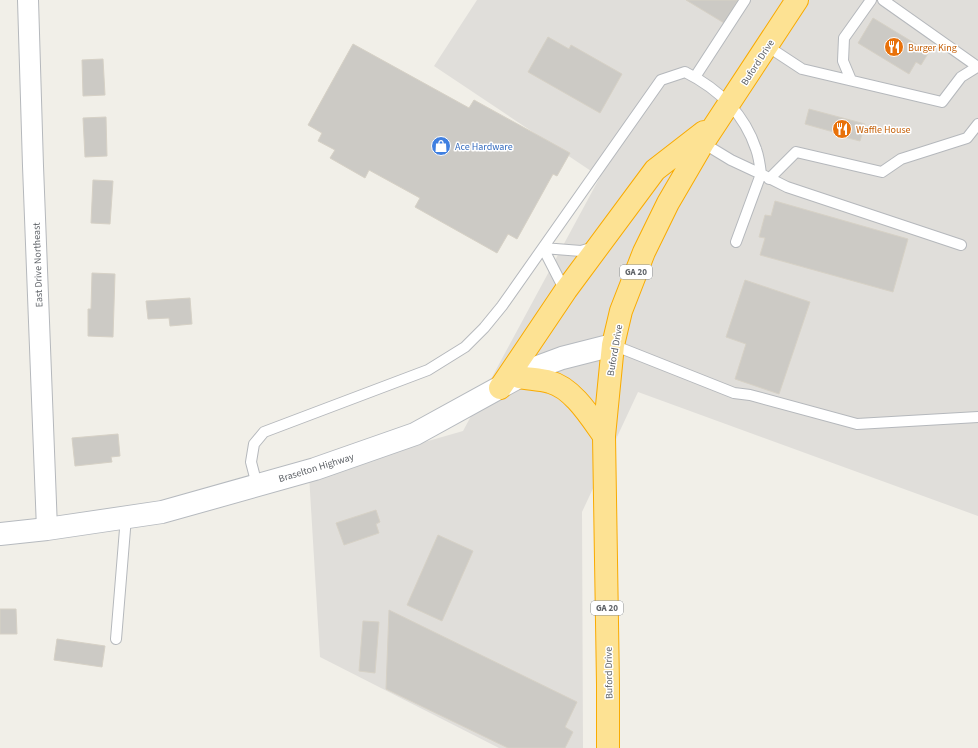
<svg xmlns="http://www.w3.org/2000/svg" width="978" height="748" viewBox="0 0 978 748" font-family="'Source Sans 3',sans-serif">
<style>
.industrial{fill:#e0deda}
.building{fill:#cccac5;stroke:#d6d1c6}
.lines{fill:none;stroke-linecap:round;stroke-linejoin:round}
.lane-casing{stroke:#b5b8bc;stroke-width:12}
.street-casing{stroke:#b5b8bc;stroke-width:22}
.secondary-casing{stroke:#b6babf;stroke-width:24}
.highway-casing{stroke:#f9ab00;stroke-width:24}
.lane{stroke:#fff;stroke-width:10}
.street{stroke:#fff;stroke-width:20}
.secondary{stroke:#fff;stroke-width:22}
.highway{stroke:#fde293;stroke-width:22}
.labels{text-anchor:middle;stroke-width:3;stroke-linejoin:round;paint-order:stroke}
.shield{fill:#fff;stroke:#8f9295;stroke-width:1}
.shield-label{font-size:9px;font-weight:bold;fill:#5f6368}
.food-label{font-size:10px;fill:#c56008;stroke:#fff;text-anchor:start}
.street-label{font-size:10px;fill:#5f6368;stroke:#fff}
.shop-label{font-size:10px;fill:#366cbe;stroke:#fff;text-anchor:start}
</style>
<rect width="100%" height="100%" fill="#f1efe8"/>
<path class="industrial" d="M477 0H978V516L638 392 582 512 583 748H499L320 657 309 475 463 431 600 177 434 66Z"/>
<path class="building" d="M686 0H738L724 23Z
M873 18 929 52 921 65 916 62 909 74 858 43Z
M548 37 569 49 571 45 622 74 600 113 528 72Z
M353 44 469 108 474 100 570 153 557 176 553 174 517 239 508 234 497 253 415 207 420 198 369 170 365 178 330 158 335 150 318 141 322 133 308 125Z
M103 59 105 95 83 96 82 60Z
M809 109 865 124 860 141 836 135 837 133 805 124Z
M106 117 107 156 85 157 83 118Z
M93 180 113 181 110 224 91 223Z
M775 201 908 239 893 292 760 255 765 238 759 237 765 215 771 216Z
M92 273 115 274 113 337 88 336V309H91Z
M745 280 810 302 779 394 735 379 746 344 726 337Z
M190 298 192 324 170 326 169 318 148 319 146 301Z
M118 434 120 456 111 457 112 462 75 466 72 438Z
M376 510 380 522 376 524 379 533 344 545 336 523Z
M438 535 473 551 442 621 407 605Z
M0 609H16L17 634H0Z
M389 610 577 702 565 727 573 732 565 748H508L386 689Z
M363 621 379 622 375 673 359 671Z
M57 639 105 646 102 667 54 660Z"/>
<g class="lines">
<defs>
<path id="lane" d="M883 0 978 67
M767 46 802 69 942 102 961 77 977 67
M695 77 745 0
M851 80 843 61 844 38 871 0
M769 179 796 152 882 172 901 159 967 138 978 124
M736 242 761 174 787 187 961 245
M566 290 561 283 543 248 581 251 594 247
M613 345 734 393 750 395 857 424 978 417
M257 485 251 462 254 444 264 432 428 370 465 347 484 328 502 306 661 80 685 72C719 89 744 113 756 149 759 157 760 166 761 174L731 160 703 143
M116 639 126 517"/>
<path id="street" d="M28 0 33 166 47 529"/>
<path id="secondary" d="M0 534 47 529 162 512 315 469 415 434 535 368 562 358 613 345"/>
<path id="highway" d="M519 377C529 379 540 379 550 382 573 388 591 418 604 436
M500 388 566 290 655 170 704 132
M608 748V684L604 436 613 345 621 311 644 252 668 203 703 143 797 0"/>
</defs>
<use href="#lane" class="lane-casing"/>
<use href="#street" class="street-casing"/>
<use href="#secondary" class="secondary-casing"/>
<use href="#highway" class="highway-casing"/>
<use href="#lane" class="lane"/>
<use href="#street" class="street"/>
<use href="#secondary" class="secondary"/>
<use href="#highway" class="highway"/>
</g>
<defs>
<symbol id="restaurant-disc" viewBox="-11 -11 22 22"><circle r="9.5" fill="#e8710a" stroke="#fff"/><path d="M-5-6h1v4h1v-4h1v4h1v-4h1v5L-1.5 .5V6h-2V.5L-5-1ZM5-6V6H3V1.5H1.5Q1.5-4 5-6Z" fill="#fff"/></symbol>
<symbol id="shop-disc" viewBox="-11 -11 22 22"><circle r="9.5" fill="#3f7fe0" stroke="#fff"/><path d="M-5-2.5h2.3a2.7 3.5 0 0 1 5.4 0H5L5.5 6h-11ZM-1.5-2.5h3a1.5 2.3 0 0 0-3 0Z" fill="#fff"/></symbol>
</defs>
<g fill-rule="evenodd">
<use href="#restaurant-disc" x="883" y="36" width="22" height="22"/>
<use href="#restaurant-disc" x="831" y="118" width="22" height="22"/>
<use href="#shop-disc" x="430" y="135" width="22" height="22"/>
</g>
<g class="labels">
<g class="shield">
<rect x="620" y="265" width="32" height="14" rx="3"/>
<rect x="591" y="601" width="32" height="14" rx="3"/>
</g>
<g class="shield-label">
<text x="636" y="275">GA 20</text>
<text x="607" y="611">GA 20</text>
</g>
<g class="food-label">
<text x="908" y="51">Burger King</text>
<text x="856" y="133">Waffle House</text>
</g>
<g class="street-label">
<text transform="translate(757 62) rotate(-57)" y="4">Buford Drive</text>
<text transform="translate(37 265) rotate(-92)" y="4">East Drive Northeast</text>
<text transform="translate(614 350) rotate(-80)" y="4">Buford Drive</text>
<text transform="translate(316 467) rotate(-17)" y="4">Braselton Highway</text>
<text transform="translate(608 673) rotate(-91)" y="4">Buford Drive</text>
</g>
<g class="shop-label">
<text x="455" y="150">Ace Hardware</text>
</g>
</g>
</svg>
